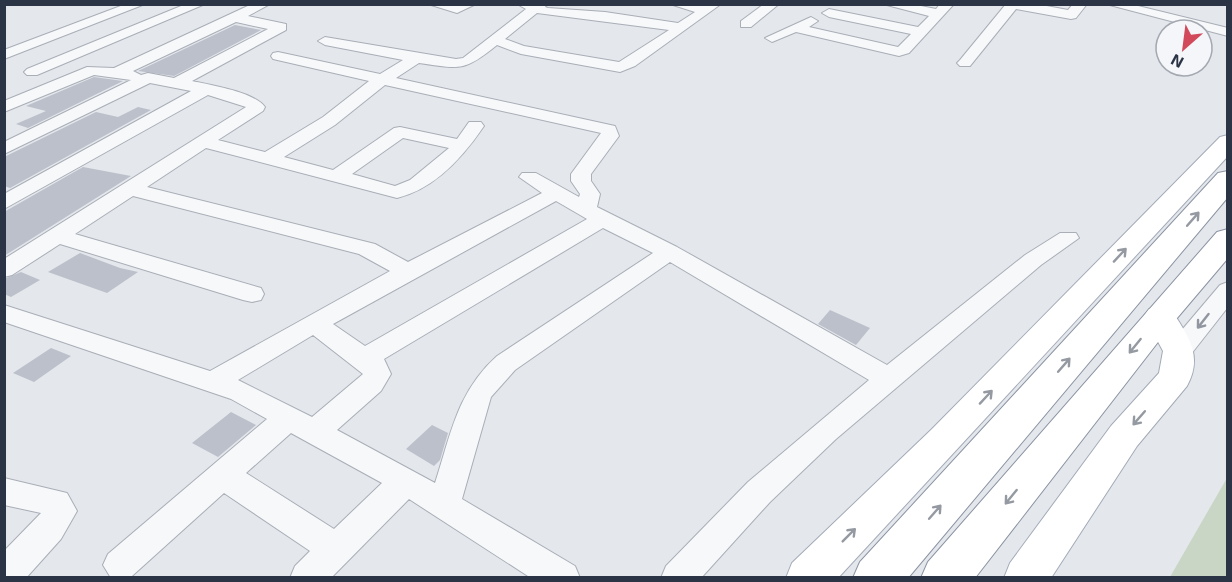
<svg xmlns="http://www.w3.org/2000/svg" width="1232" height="582" viewBox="0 0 1232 582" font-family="'Exo 2',sans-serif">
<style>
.green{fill:#c9d6c5}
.building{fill:#bbc0ca}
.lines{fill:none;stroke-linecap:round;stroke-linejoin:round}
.minor-casing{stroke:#a9aeb7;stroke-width:2}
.major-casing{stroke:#a3abb8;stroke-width:2}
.highway-casing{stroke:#8b94a3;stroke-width:2}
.minor{fill:#f7f8fa;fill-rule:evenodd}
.major{fill:#fff;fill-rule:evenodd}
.highway{fill:#fff;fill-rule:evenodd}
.oneway{stroke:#959aa2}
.oneway2{stroke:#9196a0}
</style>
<rect width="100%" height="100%" fill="#e4e7ec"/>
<path class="green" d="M1227 478V577H1170Z"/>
<path class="building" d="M235 25 261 30 174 76 138 71Z
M94 77 123 81 28 128 16 124 46 111 26 106Z
M138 107 151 110 10 188 4 186V157L96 112 118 117Z
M83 167 131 176 4 256V212Z
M80 253 120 268 138 272 107 293 48 272Z
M21 272 40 280 11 297 4 294V279Z
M830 310 870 328 856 345 818 324Z
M51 348 71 356 34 382 13 373Z
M231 412 256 425 218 457 192 443Z
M432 425 448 433 440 460 434 466 406 449Z"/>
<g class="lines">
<defs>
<path id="minor" d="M126 4H145L4 59V50Z
M186 4H205L37 75H27L24 72 27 69Z
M252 4H270L248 16 286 24V30L192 81C211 85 254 92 265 107L263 111 218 140 265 152 323 117 369 81 273 59 271 56 273 53 278 52 380 74 403 60 325 45 318 41 325 37 456 59 463 58 526 9 517 4H547L545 7 548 8 605 12 678 23 695 12 670 4H721L635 66 620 72 521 54 497 45C464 72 460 69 419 63L396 78 615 126 619 136 591 174V181L600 194 597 207 677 247 887 365 1025 255 1060 233H1076L1079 238 1041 265 836 439 770 502 701 578H661L666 566 748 482 869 380 670 262 515 370 491 397 462 499 575 566 580 578H531L409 499 331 578H290L295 566 310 551 224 493 132 576 111 578 103 565 108 554 267 419 231 399 4 322V305L210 371 390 271 359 254 133 196 75 234 261 288 264 294 261 300 252 302 243 300 60 244 12 275 4 277V259L246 107 208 95 4 209V194L191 91 150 83 4 154V142L131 80 94 75 4 112V101L87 67 114 68ZM537 13 669 30 619 62 524 46 505 39ZM236 22 268 29 174 78 148 73 141 75 133 71ZM385 85 601 133 571 174V181L580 194 579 197 536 173H522L519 177 542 193 408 262 375 244 147 187 206 148 397 198C435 189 463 157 484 126L481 122H469L457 139 400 127 394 128 333 170 284 157 335 125ZM403 138 449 148 410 180 395 186 352 174ZM556 201 587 219 365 346 333 324ZM603 228 653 253 497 356C457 392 451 434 435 483L337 430 381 391 391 374 384 359ZM313 335 363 374 312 417 238 380ZM291 433 382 483 334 529 246 473Z
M428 4H476L457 13Z
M764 4H779L751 27H741V21Z
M883 4H911L936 9 940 4H954L909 53 899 56 796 32 772 42 765 38 811 17 818 21 809 27 898 47 911 34 829 17 822 13 829 9 918 27 929 16Z
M1006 4H1036L1068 10 1073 4H1087L1076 18 1071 19 1016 9 970 66H960L957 63 960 60Z
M1106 4H1130L1228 28V36Z
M1228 282V307L1188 358 1179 360 1170 358 1166 351 1170 344 1220 285Z
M4 478 67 493 77 511 61 539 26 578H4V551L41 513 4 505Z"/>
<path id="major" d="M1228 135V156L838 578H786L792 563 932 429 1220 137Z
M1160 306 1171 309C1187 335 1204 355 1187 386L1137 446 1051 578H1004L1010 563 1111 426 1159 373 1163 351 1144 316 1149 309Z"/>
<path id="highway" d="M1228 171V197L908 578H853L860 562 1218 173Z
M1228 229V258L1172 324 975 578H921L928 562 1217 232Z"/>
</defs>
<use href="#minor" class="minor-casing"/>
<use href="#major" class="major-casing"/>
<use href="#highway" class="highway-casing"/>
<use href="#minor" class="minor"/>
<use href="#major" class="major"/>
<use href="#highway" class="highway"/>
</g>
<defs><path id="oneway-shaft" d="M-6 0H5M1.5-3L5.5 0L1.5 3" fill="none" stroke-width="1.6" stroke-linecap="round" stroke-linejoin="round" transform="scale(1.5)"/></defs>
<g class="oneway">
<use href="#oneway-shaft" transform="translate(1193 219) rotate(-49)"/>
<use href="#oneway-shaft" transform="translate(1120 255) rotate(-47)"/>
<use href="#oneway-shaft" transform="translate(1135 346) rotate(129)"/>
<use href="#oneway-shaft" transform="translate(1064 365) rotate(-49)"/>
<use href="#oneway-shaft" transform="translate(986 397) rotate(-47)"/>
<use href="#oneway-shaft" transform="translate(1139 418) rotate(131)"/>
<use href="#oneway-shaft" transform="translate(1011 497) rotate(129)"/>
<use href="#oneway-shaft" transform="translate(935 512) rotate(-49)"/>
<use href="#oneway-shaft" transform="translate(849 535) rotate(-45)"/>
</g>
<use class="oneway2" href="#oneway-shaft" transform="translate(1203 321) rotate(128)"/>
<rect width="1232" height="582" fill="none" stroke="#2b3445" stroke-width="12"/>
<g transform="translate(1184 48) rotate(208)"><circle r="28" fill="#f4f6f9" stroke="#a4a8b1" stroke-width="1.5"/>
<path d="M0-4.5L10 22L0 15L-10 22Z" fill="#d1495b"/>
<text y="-9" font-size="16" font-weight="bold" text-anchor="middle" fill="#2b3445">N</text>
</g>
</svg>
